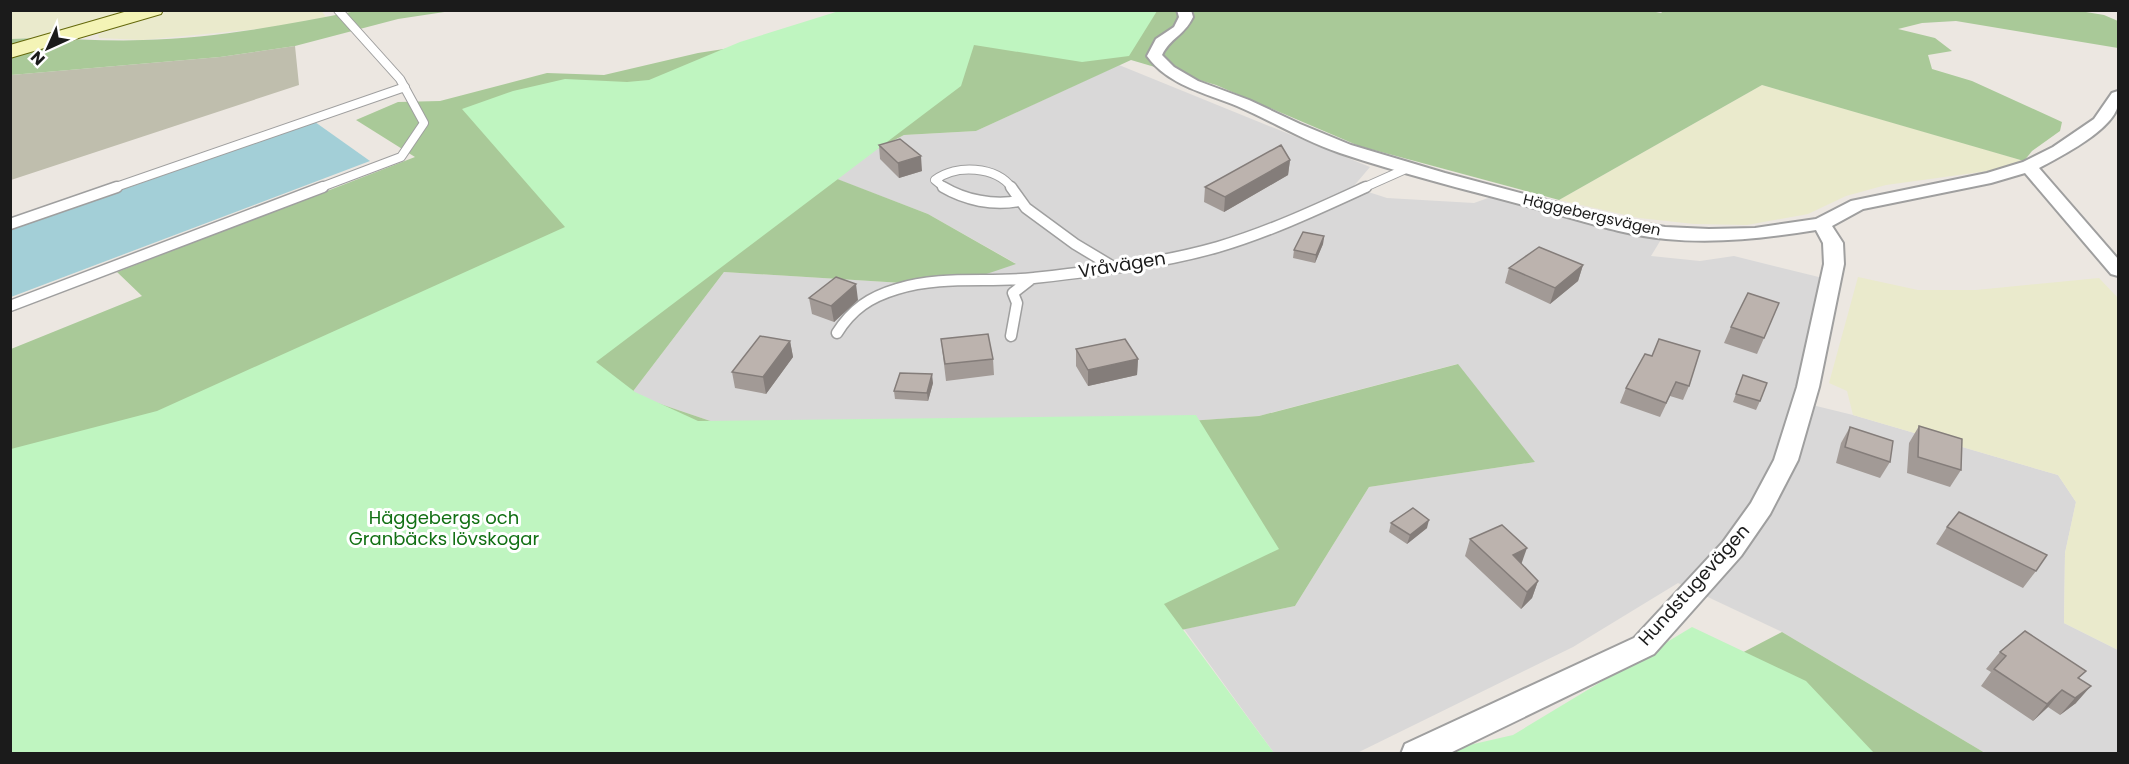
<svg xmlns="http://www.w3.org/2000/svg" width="2129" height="764" viewBox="0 0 2129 764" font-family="Poppins,sans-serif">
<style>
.residential{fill:#d9d8d8}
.construction{fill:#bfbead}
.farmland{fill:#eaeacc}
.forest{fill:#a9c998}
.park{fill:#bff5c0}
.water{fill:#a3cfd7}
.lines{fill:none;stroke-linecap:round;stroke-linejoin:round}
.lane-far1-casing{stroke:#9f9f9f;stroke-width:10}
.lane-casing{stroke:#9f9f9f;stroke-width:13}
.street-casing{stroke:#9f9f9f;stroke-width:4}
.secondary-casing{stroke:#64680b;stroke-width:2}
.lane-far1{stroke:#fff;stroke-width:8}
.lane{stroke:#fff;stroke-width:10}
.street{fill:#fff;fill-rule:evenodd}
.secondary{fill:#f4f4b6;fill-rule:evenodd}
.wall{fill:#a29a96}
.shaded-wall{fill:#847d7a}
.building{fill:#bcb3ae;stroke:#847d7a;stroke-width:1.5}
.labels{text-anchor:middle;stroke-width:6;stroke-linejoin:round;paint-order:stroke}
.far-street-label{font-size:15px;fill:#1b1b1b;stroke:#fff}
.street-label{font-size:18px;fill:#1b1b1b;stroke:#fff}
.park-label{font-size:18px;fill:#127014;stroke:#fff}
</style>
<rect width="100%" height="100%" fill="#ece7e1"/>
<path class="residential" d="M1119 65 1370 167 1353 187 1387 198 1474 203 1488 198 1495 192 1665 233 1651 256 1700 261 1734 256 1831 280 1804 403 1853 415 2058 475 2076 502 2065 553 2064 623 2118 650V753H1985L1782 632 1678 583 1573 647 1357 753H1274L1184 629 1295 606 1369 487 1535 462 1457 364 1259 416 793 449 631 394 724 272 951 286 1015 263 928 214 826 175 904 135 976 131Z"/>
<path class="construction" d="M295 46 299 85 11 180V75L220 57Z"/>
<path class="farmland" d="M321 10 326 17 268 28 142 40 99 38 98 35 118 26 170 11Z
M11 11H134L39 38 11 39Z
M1762 85 1963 143 2024 161 2003 169 1886 185 1846 196 1808 214 1747 225 1694 224 1639 218 1559 200Z
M1858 277 1918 290H1976L2099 278 2118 298V650L2064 623 2065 553 2076 502 2058 475 1853 415 1847 391 1829 383Z"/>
<path class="forest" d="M858 10H1646L1661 13 1664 10H2074L2104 15 2118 21V48L1956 21 1922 23 1898 29 1935 38 1952 51 1928 55 1932 69 1972 81 2062 122 2060 131 2032 151 2024 161 1762 85 1559 200 1359 146 1216 85 1131 60 976 131 904 135 827 175 928 214 1016 264 951 286 724 272 631 394 793 449 1259 416 1458 364 1535 462 1369 487 1295 606 1096 648 11 754V349L142 296 117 272 415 157 356 120 398 102 440 101 547 73 604 75 698 53 826 33Z
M356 11H451L398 19 295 46 220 57 11 75V39C55 36 99 42 143 40 215 38 286 25 356 11Z
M1782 632 1985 753 1548 754Z"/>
<path class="park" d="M839 11H1157L1129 56 1082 62 974 45 961 86 596 362 635 392 698 421 1196 415 1279 549 1164 604 1274 753 11 754V449L157 411 565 227 462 109 513 91 565 79 627 82 649 80 740 42Z
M1692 627 1806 681 1874 753 1430 754 1513 735Z"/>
<path class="water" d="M315 122 370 161 11 297 10 229Z"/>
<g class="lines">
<defs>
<path id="lane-far1" d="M113 188 405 87
M319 188 401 157 424 123 400 79 338 10
M945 188 935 180C956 164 996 166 1012 188
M1363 188 1408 168"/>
<path id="lane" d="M943 187C965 200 993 206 1019 201
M1011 187 1026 208 1075 244 1115 268
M10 224 117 187
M10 306 323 187
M837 333C852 309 870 297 897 289 941 275 989 283 1034 278 1095 271 1158 264 1218 247 1269 232 1318 209 1366 187
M1011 336 1017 303 1013 293 1031 279"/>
<path id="street" d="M1177 10H1191L1193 17C1183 37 1171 37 1162 55L1174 67 1198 81 1249 100 1300 124 1351 145 1445 173 1622 220 1665 227 1709 229 1755 228 1816 219 1851 201 1987 173 2023 162 2053 147 2094 119 2112 93 2118 91C2118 96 2119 101 2118 105 2113 130 2060 157 2039 168L2118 259V276L2111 274 2025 173 1991 183 1863 209 1832 226 1843 243 1844 264 1819 387 1798 460 1770 514 1741 556 1654 654 1448 754H1401L1405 744 1634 638 1723 542 1751 503 1774 460 1797 387 1824 264 1823 243 1816 230C1766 238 1717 244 1666 239 1623 235 1580 220 1538 209 1472 191 1405 175 1340 153 1304 141 1272 121 1237 106 1205 93 1168 85 1147 56L1156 39 1174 27 1179 17Z"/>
<path id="secondary" d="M131 10H163L161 14 10 58V45Z"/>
</defs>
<use href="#lane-far1" class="lane-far1-casing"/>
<use href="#lane" class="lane-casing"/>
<use href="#street" class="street-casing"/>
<use href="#secondary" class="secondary-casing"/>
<use href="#lane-far1" class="lane-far1"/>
<use href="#lane" class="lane"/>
<use href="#street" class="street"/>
<use href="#secondary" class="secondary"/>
</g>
<path class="wall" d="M879 145 922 171 899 178 880 159Z
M1290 160 1288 175 1224 212 1204 202 1205 187Z
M1324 236 1323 244 1315 263 1293 258 1294 250Z
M1583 265 1578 281 1550 304 1505 283 1509 268Z
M809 298 858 300 834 322 812 314Z
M1731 327 1764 338 1757 354 1724 343Z
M941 339 993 359 994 375 946 381Z
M1659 339 1689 386 1683 400 1670 396 1660 417 1620 403 1626 388 1652 356Z
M790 341 793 357 766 394 735 388 732 372Z
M1076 349 1138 359 1137 375 1088 386 1076 366Z
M1743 375 1760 401 1756 410 1733 402Z
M933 383 928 401 895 399 894 391Z
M1919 426 1961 470 1950 487 1907 473 1909 443Z
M1850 427 1890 462 1880 478 1836 463 1841 443Z
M1391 523 1427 528 1407 544 1389 532Z
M1947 527 2036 571 2023 588 1936 544Z
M1470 539 1521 564 1538 581 1532 598 1521 609 1465 556Z
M2000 652 2086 671 2079 678 2076 703 2060 715 2048 707 2033 721 1981 686 1991 672 1986 669Z"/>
<path class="shaded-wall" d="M921 156 922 171 899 178 898 163Z
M1290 160 1288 175 1224 212 1225 197Z
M1324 236 1323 244 1315 263 1316 255Z
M1583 265 1578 281 1550 304 1555 288Z
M856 284 858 300 834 322 831 306Z
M790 341 793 357 766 394 763 377Z
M1138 359 1137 375 1088 386V370Z
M932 374 933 383 928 401 927 393Z
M1429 520 1427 528 1407 544 1410 535Z
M1527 548 1521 565 1513 555Z
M1538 581 1532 598 1521 609 1527 592Z
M2091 686 2076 703 2060 715 2075 698Z
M2062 690 2048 707 2033 721 2047 704Z"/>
<path class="building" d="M900 139 921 156 898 163 879 145Z
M1281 145 1290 160 1225 197 1205 187Z
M1303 232 1324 236 1316 255 1294 250Z
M1539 247 1583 265 1555 288 1509 268Z
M836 277 856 284 831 306 809 298Z
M1748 293 1779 303 1764 338 1731 327Z
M988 334 993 359 945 364 941 339Z
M760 336 790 341 763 377 732 372Z
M1125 339 1138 359 1088 370 1076 349Z
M1659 339 1700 351 1689 386 1676 382 1666 403 1626 388 1645 354 1652 356Z
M900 373 932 374 927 393 894 391Z
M1743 375 1767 383 1760 401 1736 394Z
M1919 426 1962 439 1961 470 1918 457Z
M1850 427 1893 441 1890 462 1845 447Z
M1413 508 1429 520 1410 535 1391 523Z
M1959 512 2047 555 2036 571 1947 527Z
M1502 525 1527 548 1513 555 1538 581 1527 592 1470 539Z
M2025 631 2086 671 2078 678 2091 686 2075 698 2062 690 2047 704 1994 669 2006 656 2000 652Z"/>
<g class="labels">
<g class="far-street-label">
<text transform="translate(1592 215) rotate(13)" y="5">Häggebergsvägen</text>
</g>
<g class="street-label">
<text transform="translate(1122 265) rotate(-9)" y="6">Vråvägen</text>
<text transform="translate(1694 585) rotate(-48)" y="6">Hundstugevägen</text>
</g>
<g class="park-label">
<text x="444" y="524">Häggebergs och<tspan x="444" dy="21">Granbäcks lövskogar</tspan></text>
</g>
</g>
<rect width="2129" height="764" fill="none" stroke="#1b1b1b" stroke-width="24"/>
<g transform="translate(48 48) rotate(225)" stroke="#ffffff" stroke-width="4.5" paint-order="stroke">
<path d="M0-4.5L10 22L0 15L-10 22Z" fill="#1b1b1b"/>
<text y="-9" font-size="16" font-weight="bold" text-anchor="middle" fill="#1b1b1b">N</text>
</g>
</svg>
